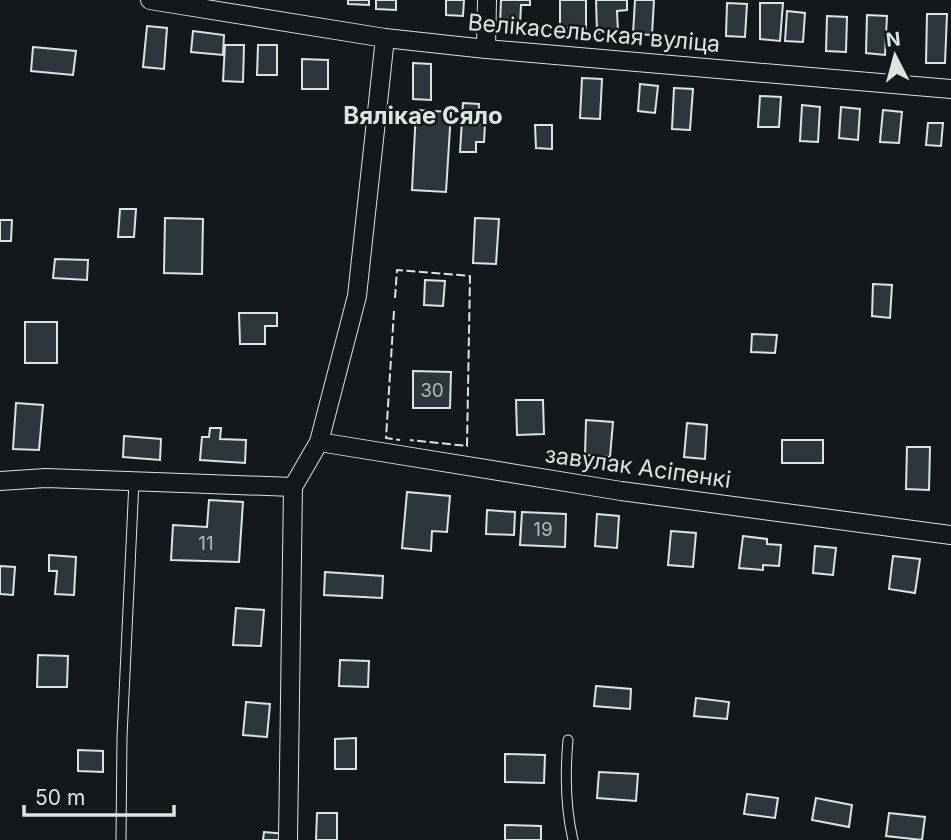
<svg xmlns="http://www.w3.org/2000/svg" width="951" height="840" viewBox="0 0 951 840" font-family="Inter,sans-serif">
<style>
.building{fill:#2c363c;stroke:#d8e6dc;stroke-width:2}
.lines{fill:none;stroke-linecap:round;stroke-linejoin:round}
.lane-casing{stroke:#d8e6dc;stroke-width:11}
.street-casing{stroke:#d8e6dc;stroke-width:20}
.lane{stroke:#14181c;stroke-width:9}
.street{stroke:#14181c;stroke-width:18}
.fence{stroke:#d8e6dc;stroke-width:2;stroke-dasharray:9 3.5;stroke-linecap:butt}
.labels{text-anchor:middle;stroke-width:5;stroke-linejoin:round;paint-order:stroke}
.number-label{font-size:19px;fill:#adbab4}
.street-label{font-size:23px;fill:#d8e6dc;stroke:#14181c}
.neighbourhood-label{font-size:24px;font-weight:bold;fill:#d8e6dc;stroke:#14181c}
</style>
<rect width="100%" height="100%" fill="#14181c"/>
<path class="building" d="M348 0H369V5L348 4Z
M376 0H396V10L376 9Z
M446 0H464L463 16 446 15Z
M501 0H530V5H521L520 25H500Z
M560 0H586V28H560Z
M596 0H627V10L617 11 618 32 597 33Z
M635 0H654L652 35 633 34Z
M727 3 747 4 745 37 726 36Z
M760 3H783L780 41 760 39Z
M787 11 805 13 803 42 785 41Z
M927 14H947L945 63H926Z
M867 15 887 16 885 55 866 53Z
M827 16 847 17 846 52 826 51Z
M147 26 167 28 164 69 143 67Z
M193 31 224 35 223 55 191 52Z
M225 45H244L243 82 223 81Z
M258 45H277V75H257Z
M33 47 76 51 73 75 31 71Z
M302 59 328 60V89H302Z
M413 63 431 64V100L413 99Z
M582 78 602 79 600 119 580 118Z
M640 84 658 86 655 113 638 111Z
M674 88 693 89 690 130 672 129Z
M760 96 781 97 779 127H758Z
M463 103 479 104 478 124H485L484 142H476V152H460Z
M802 105 820 107 818 142 800 141Z
M841 107 860 109 858 140 839 138Z
M416 110 451 112 446 192 412 190Z
M883 110 902 112 899 143 880 142Z
M928 123H943L941 146 926 145Z
M535 125H552V149L536 148Z
M120 209H136L134 237H118Z
M165 218 203 219 202 274 164 273Z
M475 218 499 219 496 264 473 263Z
M0 220H12L11 241H0Z
M55 259 88 260 87 280 53 278Z
M425 280 445 281 443 306 424 305Z
M873 284 892 285 890 318 872 316Z
M239 313H277V326H265V344H240Z
M25 322H57V363H25Z
M752 334 777 335 775 353 751 352Z
M413 371 451 372 450 408H413Z
M516 400H543L544 434 517 435Z
M16 403 43 405 39 450 13 449Z
M586 420 613 422 610 457 585 455Z
M687 423 707 425 705 459 684 457Z
M210 428H221L220 439 246 440 245 463 200 460 202 437H209Z
M124 436 161 439 160 460 123 457Z
M782 440H823V463H782Z
M907 447H930L929 490 906 489Z
M407 492 450 496 447 532 432 531 431 551 402 548Z
M209 500 243 502 239 562 171 560 173 525 207 527Z
M487 510 515 512 514 535 486 534Z
M522 512 566 514 565 547 520 545Z
M597 514 619 516 617 548 595 546Z
M671 531 696 533 693 567 668 565Z
M743 536 767 539V544L781 545 779 566 763 565V570L739 568Z
M815 546 836 548 833 575 813 573Z
M49 555 76 557 74 595 55 594 57 571H49Z
M893 556 920 559 915 593 889 589Z
M0 566 15 567 13 595 0 594Z
M325 572 383 576 382 598 324 595Z
M236 608 264 610 261 646 233 645Z
M38 655 68 656 67 687H37Z
M340 660 369 661 368 687 339 686Z
M596 686 631 689 630 709 594 706Z
M696 698 729 702 727 719 694 716Z
M246 702 270 704 267 737 243 735Z
M356 738V769H335V739Z
M78 750 103 751V772L78 771Z
M505 754 545 755 544 783 505 782Z
M599 772 638 774 636 801 597 798Z
M747 794 778 798 775 818 744 814Z
M816 798 852 805 849 827 812 820Z
M317 813H337V840H316Z
M889 813 925 817 922 840 886 836Z
M505 825 541 826V840H505Z
M264 832 286 834V840H263Z"/>
<g class="lines">
<defs>
<path id="lane" d="M568 740C565 774 565 806 573 840
M121 840 122 737 134 481"/>
<path id="street" d="M150 0 385 38 486 49 951 89
M486 49 487 0
M319 442 621 491 951 535
M0 481 46 478 293 487
M288 840 293 487 319 442 357 296 385 38"/>
</defs>
<use href="#lane" class="lane-casing"/>
<use href="#street" class="street-casing"/>
<use href="#lane" class="lane"/>
<use href="#street" class="street"/>
<path class="fence" d="M395 298 397 270 470 276 467 446 410 440
M394 311 386 438 400 440"/>
</g>
<g class="labels">
<g class="number-label">
<text x="432" y="397">30</text>
<text x="543" y="536">19</text>
<text x="206" y="550">11</text>
</g>
<g class="street-label">
<text transform="translate(594 33) rotate(5)" y="8">Велікасельская вуліца</text>
<text transform="translate(638 467) rotate(8)" y="8">завулак Асіпенкі</text>
</g>
<g class="neighbourhood-label">
<text x="423" y="124">Вялікае Сяло</text>
</g>
</g>
<g transform="translate(895 56) rotate(354)" stroke="#14181c" stroke-width="5" paint-order="stroke">
<path d="M0-5L12 26L0 18L-12 26Z" fill="#d8e6dc"/>
<text y="-10" font-size="19" font-weight="bold" text-anchor="middle" fill="#d8e6dc">N</text>
</g>
<path d="M24 805v10h150v-10" fill="none" stroke="#d8e6dc" stroke-width="3.5"/>
<text x="35" y="805" font-size="21" fill="#d8e6dc" stroke="#14181c" stroke-width="5" paint-order="stroke">50 m</text>
</svg>
